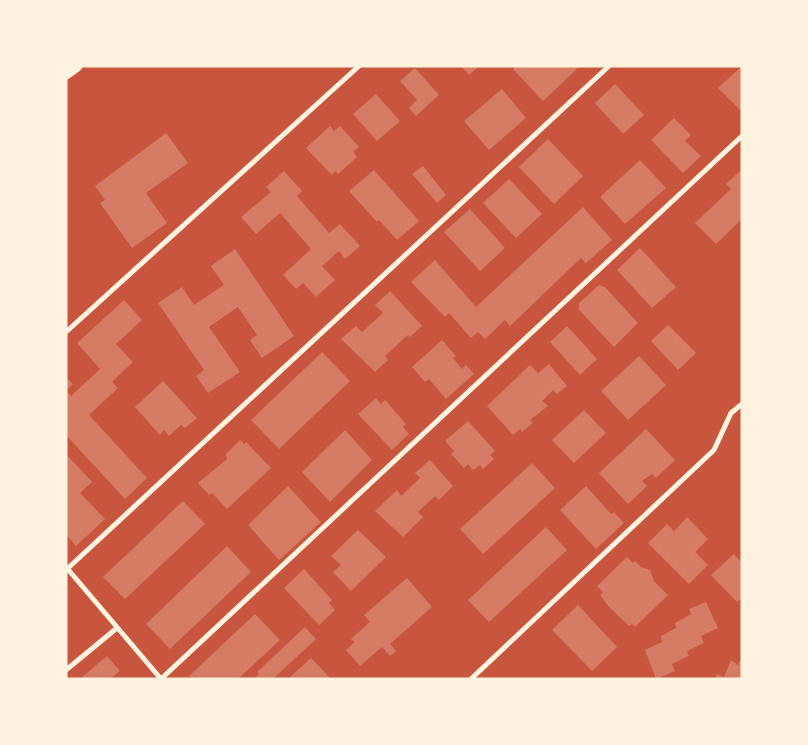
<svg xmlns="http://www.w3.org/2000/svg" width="808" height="745" viewBox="0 0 808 745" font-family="Raleway,sans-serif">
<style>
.building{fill:#d67c66}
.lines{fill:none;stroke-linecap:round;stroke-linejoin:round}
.minor{stroke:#fff3e0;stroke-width:5}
.trunk{stroke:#fff3e0;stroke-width:11}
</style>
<rect width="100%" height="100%" fill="#c8553d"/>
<path class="building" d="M461 66H479L469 75Z
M516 66H580L543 101 513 69Z
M742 66V112L718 88Z
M415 68 439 95 416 116 409 108 417 100 400 81Z
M615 84 644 115 623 134 595 103Z
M502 89 526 118 489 150 464 121Z
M376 94 400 121 377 141 353 114Z
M674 118 691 135 685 141 701 156 683 173 651 140Z
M330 126 334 131 340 126 359 147 353 152 357 157 338 174 335 171 332 175 306 148Z
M166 133 188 163 146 193 167 223 132 248 100 203 105 200 95 186Z
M548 139 583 176 554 204 519 167Z
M640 160 666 188 625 224 600 197Z
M423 166 446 195 437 203 412 174Z
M742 169V219L716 244 695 223 731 189 726 184Z
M374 170 419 221 397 240 379 220 377 222 349 191Z
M284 171 302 191 297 196 329 233 340 224 360 246 345 259 339 251 322 266 335 280 316 297 303 283 296 289 283 275 311 249 280 213 256 234 241 217 271 192 266 187Z
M509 179 542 214 516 238 483 203Z
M583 207 612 240 586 263 581 258 510 326 505 320 485 339 478 332 471 338 449 313 445 317 411 282 435 260 476 307Z
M470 209 505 248 480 271 444 232Z
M640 248 676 287 652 308 617 270Z
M235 249 294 336 262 358 250 340 257 335 238 307 209 327 240 372 208 393 196 376 204 370 158 303 182 287 194 305 224 285 211 266Z
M599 285 605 287 638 323 614 347 579 310V303Z
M390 291 422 326 410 337 408 335 385 356 388 360 375 372 341 339 356 326 362 332 383 313 375 305Z
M124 300 142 320 116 344 133 362 112 382 118 388 89 415 147 478 125 499 66 435V391L71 396 100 369 77 343Z
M668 325 696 353 678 370 651 341Z
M567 326 597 359 580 375 550 342Z
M442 340 456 356 453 358 462 369 466 365 474 374 446 399 429 379 425 382 412 367Z
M322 352 350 381 279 449 251 420Z
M639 356 666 385 628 420 601 391Z
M549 364 567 386 557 394 553 390 542 401 548 406 530 420 533 423 522 432 520 429 513 435 487 406 530 365 538 373Z
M66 377 73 384 66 390Z
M163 381 197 418 185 428 181 425 169 436 164 430 160 435 135 407Z
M376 398 381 404 385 400 406 424 403 427 409 434 392 450 358 414Z
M584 410 606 433 574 463 552 440Z
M468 421 495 451 490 455 494 459 483 469 480 465 473 470 468 464 464 468 451 454 454 451 445 441Z
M646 429 675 460 656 478 652 474 642 481 647 486 628 504 599 473Z
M345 430 372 460 330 502 302 472Z
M240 440 244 444 246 442 271 468 227 509 212 493 209 495 198 483 227 459 226 454Z
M66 454 92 482 80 493 105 519 76 546 66 535Z
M430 460 453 486 439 500 435 496 418 512 423 517 403 537 375 511 397 490 401 496 420 478 415 473Z
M532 463 555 488 483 554 460 529Z
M288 486 321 522 279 560 248 525Z
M586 486 611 514 614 512 624 523 596 549 560 510Z
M183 501 205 524 125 599 103 577Z
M687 517 708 539 695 552 708 565 689 584 648 543 667 524 674 531Z
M546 527 567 550 489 622 468 600Z
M358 530 386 557 351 591 333 572 341 565 331 556Z
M227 546 251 572 170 649 146 624Z
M734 554 742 563V598L737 602 711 575Z
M627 557 633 563 635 561 641 567 650 570 654 581 668 595 635 627 632 624 629 626 609 607 600 595 603 592 597 586Z
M304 569 332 600 329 603 335 610 319 625 284 588Z
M407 578 432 607 390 644 396 651 390 656 382 647 360 666 346 650 355 642 351 639 370 622 364 615Z
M706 602 718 628 701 636 704 643 687 651 689 656 672 664 675 671 656 679 645 650 662 642 661 636 676 628 675 623 691 614 689 609Z
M578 605 617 647 592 671 552 630Z
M255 614 280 640 238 679H192L189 676Z
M305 627 316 639 273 679H254L259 674 257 672Z
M107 656 120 671 110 679H80Z
M742 656V679H715L717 674 724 677 731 660 738 665Z
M311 658 331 679H288Z"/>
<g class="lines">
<path class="minor" d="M66 332 359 66
M66 567 161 679
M66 570 609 66
M66 670 117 628
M161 679 742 136
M471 679 714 450 731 413 742 404"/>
<path class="trunk" d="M66 74 77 66"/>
</g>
<rect width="808" height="745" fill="none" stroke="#fff3e0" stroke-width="135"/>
</svg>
